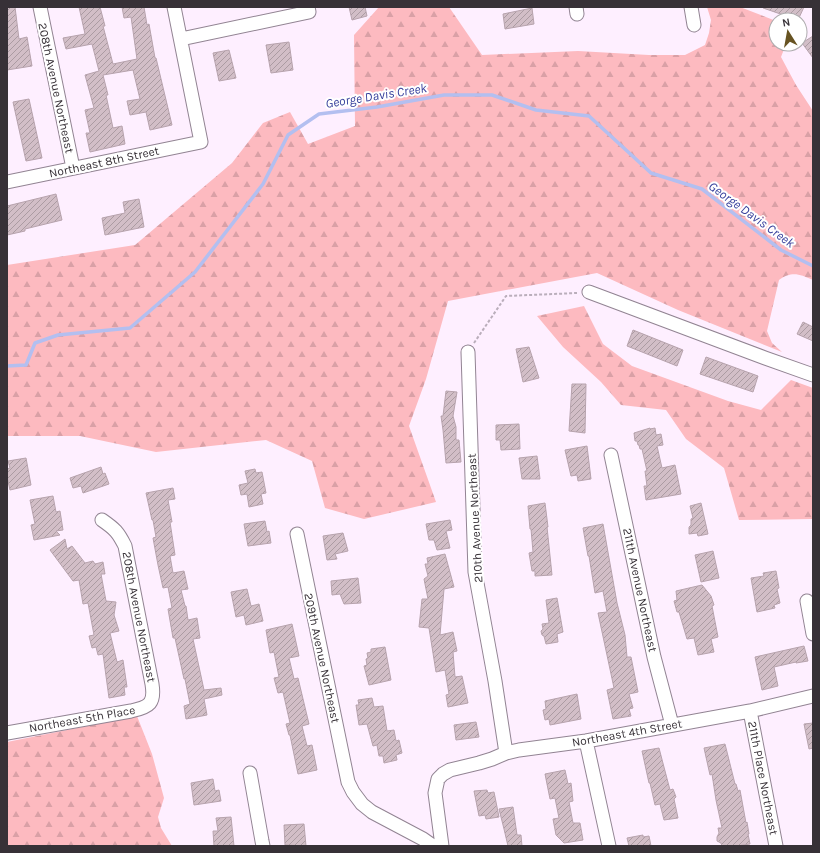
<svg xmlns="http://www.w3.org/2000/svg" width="820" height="853" viewBox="0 0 820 853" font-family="Karla,sans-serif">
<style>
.forest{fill:url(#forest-firs)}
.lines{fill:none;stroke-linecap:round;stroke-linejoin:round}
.stream{stroke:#b3bff0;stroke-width:3.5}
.building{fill:url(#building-hatch);stroke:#b7a3ad}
.minor-casing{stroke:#928493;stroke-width:15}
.path{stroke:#baaebb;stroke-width:2;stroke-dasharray:3 2;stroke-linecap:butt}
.minor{stroke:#fff;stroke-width:13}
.labels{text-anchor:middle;stroke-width:4;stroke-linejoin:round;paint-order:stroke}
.street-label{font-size:12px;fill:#373137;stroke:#fff}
.water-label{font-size:13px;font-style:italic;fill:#37409c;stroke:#fff}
</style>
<defs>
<pattern id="forest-firs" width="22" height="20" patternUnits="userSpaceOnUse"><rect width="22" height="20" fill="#fdbac0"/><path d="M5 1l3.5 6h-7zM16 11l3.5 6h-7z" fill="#d9a0a6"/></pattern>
<pattern id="building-hatch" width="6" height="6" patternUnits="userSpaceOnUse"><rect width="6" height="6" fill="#d2bec7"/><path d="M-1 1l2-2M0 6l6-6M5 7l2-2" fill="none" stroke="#ab9ba2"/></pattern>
</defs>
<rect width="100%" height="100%" fill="#feefff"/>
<path class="forest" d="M379 7H449L482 55 578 51 649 55H685L705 45 709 33 711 20 707 7H740L776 21V44H786L781 57 796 85 813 111V280C799 274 792 271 779 280L767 331 772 343 782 352 678 310 597 273 448 301 426 379 409 426 436 502 364 519 325 508 312 461 266 440 156 452 80 436H7V265L135 245 232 163 263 123 290 112 308 144 355 126 354 35Z
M584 306 603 344 632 366 728 401 761 410 791 380 813 388V519L739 520 724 468 686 439 666 410 621 405 601 382 563 347 537 316Z
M137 716 152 754 164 798 158 817 161 828 172 846H7V742Z"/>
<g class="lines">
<path class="stream" d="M7 366 26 365 35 343 58 335 130 328 195 272 263 184 288 135 319 114 377 107 444 95H492L536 110 589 116 651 173 702 189 781 250 813 266"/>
</g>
<path class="building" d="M7 7H15L19 39 27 37 32 66 7 70Z
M79 7H100L105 26H103L113 64 137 59 131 17 124 18 122 7H144L147 25 149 24 155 58H156L172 125 150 130 146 112 130 115 127 101 140 99 133 70 103 75 108 95H106L113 128 122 126 125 144 90 152 86 133H90L85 110 94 108 85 75 99 71 92 44 66 49 63 38 85 34Z
M349 7H365L367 16 352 20Z
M763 7H804L798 20 763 8Z
M532 8 534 24 505 29 503 14Z
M813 36V58L802 43Z
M289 42 293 70 271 73 266 45Z
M229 50 236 78 219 81 213 53Z
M29 99 42 158 26 161 13 102Z
M56 194 62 220 25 229V231L7 235V206Z
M139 199 144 227 105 235 102 218 125 213 123 202Z
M803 322 813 327V341L797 334Z
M633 330 683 350 677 366 627 346Z
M529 347 539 378 523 382 516 349Z
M706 357 758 376 753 392 700 374Z
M572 384H586L585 433 569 431Z
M446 391 457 392 453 416 456 427V440H459L461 462 446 463 443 430 441 416H443Z
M519 424 520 449 501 450 500 440H496V425Z
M650 428V429L655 428 656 435 661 434 663 445 657 446 662 468 675 465 681 494 646 500 644 486H647L645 471H647L642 449H640L639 445H638L637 441H635L634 433Z
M587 446 591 479 578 481 577 475 571 476 565 450Z
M537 456 540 479H522L519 458Z
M26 458 31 485 10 490 7 477V469L10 468 8 461Z
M101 467 103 474 105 473 109 484 83 493 81 486 73 488 70 478Z
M255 469 256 473 262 472 266 493 261 494 263 504 249 507 247 494 241 495 239 485 248 483 245 471Z
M173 488 175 499 168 500 172 522H170L175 555 170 556 173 573 184 571 188 589 181 590 185 606H186L188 620 197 618 200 638 193 639 204 690 221 688 222 695 204 699 207 715 186 719 184 706 190 704 185 679H184L175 638H173L168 609 172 608 168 587 163 588 158 565 153 538 156 537 153 520H152L146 493Z
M53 496 56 512 60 511 63 530 56 531 60 535 34 540 31 525 35 524 30 500Z
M545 503 548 527H547L552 575 535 576V571H532L529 553 533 552 531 529H530L528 506Z
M701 503 708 534 698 536 697 533 689 534V527L691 525V519L693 518 690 506Z
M450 520 452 530 446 531 450 548 437 550 434 540H429L426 524Z
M265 521 267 532 269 531 271 543 248 546 244 524Z
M603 524 617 603 625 635 627 657H631L638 692 629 694 633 708 629 709 631 716 613 719 607 690 614 688 598 613 607 612 603 591 595 593 589 556H588L583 528Z
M343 533 348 551 335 554 337 559 327 560 323 536Z
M65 539 67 549 72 546 85 563 93 561 95 564 103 562 105 574H101L106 601 116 602 114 615 119 631 110 633 117 662 123 660 127 687H124L125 695 109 698 103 654 98 655 96 647 92 648 89 636 94 635 88 603 83 604 79 580 73 581 50 550Z
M713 551 719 578 701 582 695 555Z
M445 554 454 587 444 589 440 635 453 632 457 651 453 652 455 677 462 676 468 703 448 707 446 695 449 694 445 670 436 672 429 628 419 627 422 599H428L424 579 428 576 425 564H428L427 558Z
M776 571 779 588 777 589 780 603 774 605 775 608 757 612 751 578 764 576 763 573Z
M358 578 361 603 344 604 340 594 332 595 331 581Z
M702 585 711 596 714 605 712 606 718 637 711 639 714 652 698 655 694 638 687 639 679 612H677L674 601 677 600 676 591Z
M247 589 251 606 259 604 263 621 246 625 244 615 236 617 231 592Z
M557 598 563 632 557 634 558 642 546 644 544 636 542 635 541 631 543 629 542 624 549 623 546 600Z
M292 624 299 656 289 658 294 679 298 678 309 724 302 726 307 746 312 745 317 770 298 774 290 735H289L286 724 290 723 283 692 278 693 274 678 279 677 274 652 270 653 266 630Z
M804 646 808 661 796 663V662L774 667 778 686 762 690 755 657Z
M385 647 391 680 369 685 364 666 367 665 366 659 368 658 367 653 371 652V649Z
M577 694 581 719 550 725 549 719 545 720 543 710 546 709 545 701Z
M372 698 374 707 383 706 387 731 394 730 396 741 399 740 402 753 396 755 397 760 384 763 383 756H379L377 745 373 746 367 724 359 725 356 705H359L358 700Z
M476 722 479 737 456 740 454 725Z
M813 723V748L809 749 804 724Z
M725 744 735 784H736L738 791 740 790 746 823 747 822 749 834H748L750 844 737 846H722L721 843 717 841V837L719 833 718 828H722L716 800 712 774 710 775 704 748Z
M659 748 670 790 673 789 676 797 674 799 678 818 664 820 660 804 655 805 650 783H649L642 751Z
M565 770 568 784 571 783 573 801 569 802 573 823H580L583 840 564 843 556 835 553 819 559 818 555 798 550 799 545 774Z
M213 779 215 791 219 790 221 801 194 805 191 783Z
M487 790 488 793 494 792 499 817 486 819 485 815 479 816 474 791Z
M513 807 517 835H521L522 846H508L504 829 499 809Z
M231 817 234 846H214L213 831H218L216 818Z
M304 824 306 846 285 845 284 825Z
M643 835V837L649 836 651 846H629L627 838Z"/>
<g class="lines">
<defs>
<path id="minor" d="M40 7 73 168
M576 7 577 14
M691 7 694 25
M181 39 309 12 308 7
M7 182 201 142 174 7
M589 292 765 358 813 375
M468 352 475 572 495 681 506 753
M611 455 654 657 672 725
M297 534 348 782 353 792 362 804 372 812 423 839 433 846
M807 601 813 634
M750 711 776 846
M7 733 131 711C150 707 155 703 152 684L125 546C118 532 115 529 102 520
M586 741 609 846
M250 773 262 841 263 846
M442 846 435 793 438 779 443 774 450 770 479 763 492 759 506 753 519 750 586 741 750 711 813 696"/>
</defs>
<use href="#minor" class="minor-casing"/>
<path class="path" d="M474 343 506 296 577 293"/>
<use href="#minor" class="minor"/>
</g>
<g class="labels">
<g class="street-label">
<text transform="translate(56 88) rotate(78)" y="4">208th Avenue Northeast</text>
<text transform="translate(104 162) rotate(-12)" y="4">Northeast 8th Street</text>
<text transform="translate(475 518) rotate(-93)" y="4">210th Avenue Northeast</text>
<text transform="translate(640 590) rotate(78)" y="4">211th Avenue Northeast</text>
<text transform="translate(139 617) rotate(79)" y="4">208th Avenue Northeast</text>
<text transform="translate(322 658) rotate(78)" y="4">209th Avenue Northeast</text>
<text transform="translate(82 719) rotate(-10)" y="4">Northeast 5th Place</text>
<text transform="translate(627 733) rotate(-10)" y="4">Northeast 4th Street</text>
<text transform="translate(763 778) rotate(79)" y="4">211th Place Northeast</text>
</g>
<g class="water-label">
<text transform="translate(376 95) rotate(-9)" y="5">George Davis Creek</text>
<text transform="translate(752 214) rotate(36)" y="5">George Davis Creek</text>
</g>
</g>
<rect width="820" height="853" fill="none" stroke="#373137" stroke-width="16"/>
<g transform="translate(788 32) rotate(349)"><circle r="19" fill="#ffffff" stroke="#afadaf"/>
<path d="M0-3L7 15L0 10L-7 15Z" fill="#675322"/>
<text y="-6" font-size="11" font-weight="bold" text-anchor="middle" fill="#373137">N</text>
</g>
</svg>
